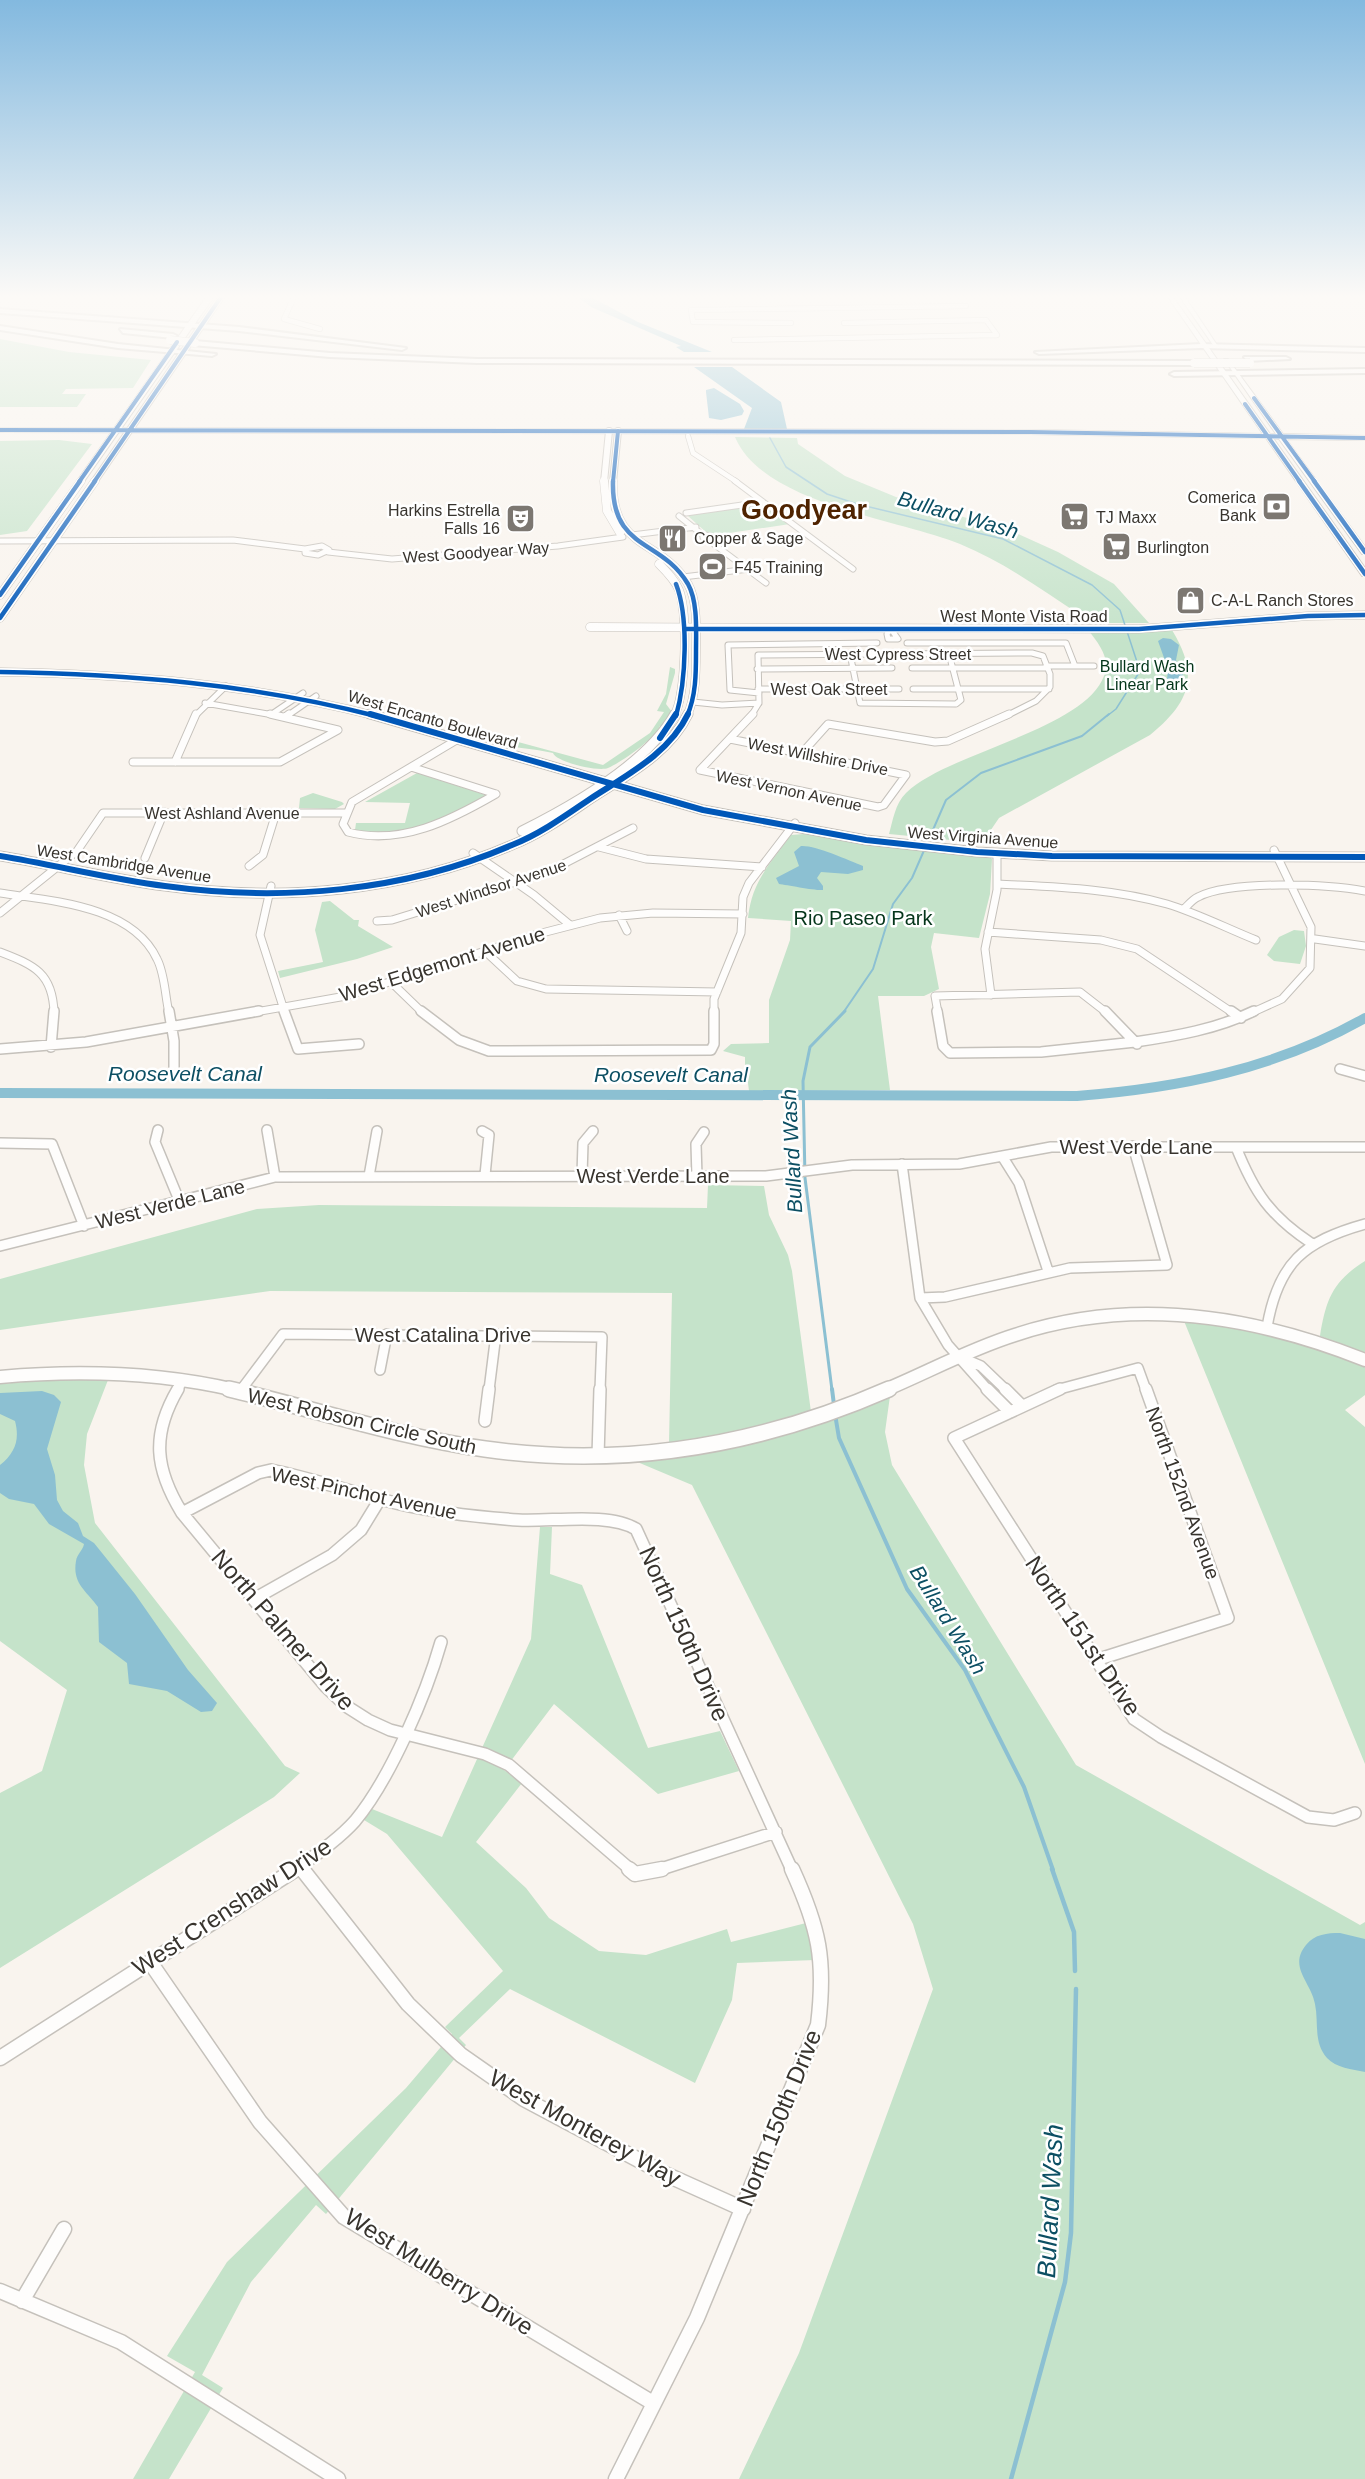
<svg xmlns="http://www.w3.org/2000/svg" width="1365" height="2479" viewBox="0 0 1365 2479" font-family="Arial,sans-serif">
<style>
.green{fill:#c5e3ca}
.water{fill:#8cc0d2}
.lines{fill:none;stroke-linecap:round;stroke-linejoin:round}
.stream-far4{stroke:#8cc0d2;stroke-width:1.5}
.stream-far3{stroke:#8cc0d2;stroke-width:2}
.stream-far2{stroke:#8cc0d2;stroke-width:3}
.stream-far1{stroke:#8cc0d2;stroke-width:4}
.stream{stroke:#8cc0d2;stroke-width:4.5}
.canal{stroke:#8cc0d2;stroke-width:10}
.street-far5-casing{stroke:#c5c1bb;stroke-width:6}
.street-far4-casing{stroke:#c5c1bb;stroke-width:7}
.street-far3-casing{stroke:#c5c1bb;stroke-width:9}
.street-far2-casing{stroke:#c5c1bb;stroke-width:12}
.street-far1-casing{stroke:#c5c1bb;stroke-width:14}
.street-casing{stroke:#c5c1bb;stroke-width:17}
.secondary-far4-casing{stroke:#c5c1bb;stroke-width:8}
.secondary-far3-casing{stroke:#c5c1bb;stroke-width:9}
.secondary-far2-casing{stroke:#c5c1bb;stroke-width:11}
.secondary-far1-casing{stroke:#c5c1bb;stroke-width:15}
.secondary-casing{stroke:#c5c1bb;stroke-width:18}
.primary-casing{stroke:#c5c1bb;stroke-width:2}
.highway-casing{stroke:#c5c1bb;stroke-width:4}
.street-far5{stroke:#fefdfc;stroke-width:4.5}
.street-far4{stroke:#fefdfc;stroke-width:5}
.street-far3{stroke:#fefdfc;stroke-width:7}
.street-far2{stroke:#fefdfc;stroke-width:9}
.street-far1{stroke:#fefdfc;stroke-width:11}
.street{stroke:#fefdfc;stroke-width:14}
.secondary-far4{stroke:#fefdfc;stroke-width:6}
.secondary-far3{stroke:#fefdfc;stroke-width:8}
.secondary-far2{stroke:#fefdfc;stroke-width:9}
.secondary-far1{stroke:#fefdfc;stroke-width:12}
.secondary{stroke:#fefdfc;stroke-width:15}
.primary{fill:#fefdfc;fill-rule:evenodd}
.highway{fill:#fefdfc;fill-rule:evenodd}
.highway-bridge-casing{stroke:#c5c1bb;stroke-width:9;stroke-linecap:butt}
.highway-bridge{stroke:#fefdfc;stroke-width:8}
.cycleway-far2-casing{stroke:#fff;stroke-width:5}
.cycleway-far1-casing{stroke:#fff;stroke-width:7}
.cycleway-casing{stroke:#fff;stroke-width:9}
.cycleway-far2{stroke:#0057b8;stroke-width:4}
.cycleway-far1{stroke:#0057b8;stroke-width:4.5}
.cycleway{stroke:#0057b8;stroke-width:6}
.labels{text-anchor:middle;stroke-width:5;stroke-linejoin:round;paint-order:stroke}
.far-poi-label{font-size:16px;fill:#38342e;stroke:#fff;text-anchor:start}
.far-street-label{font-size:16px;fill:#38342e;stroke:#fff}
.far-park-label{font-size:16px;fill:#04351a;stroke:#fff}
.park-label{font-size:20px;fill:#04351a;stroke:#fff}
.street-label{font-size:20px;fill:#38342e;stroke:#fff}
.water-label{font-size:21px;font-style:italic;fill:#0c4f63;stroke:#fff}
.near-street-label{font-size:24px;fill:#38342e;stroke:#fff}
.near-water-label{font-size:26px;font-style:italic;fill:#0c4f63;stroke:#fff}
.far-town-label{font-size:27px;font-weight:bold;fill:#4f2300;stroke:#fff}
</style>
<rect width="100%" height="100%" fill="#f9f4ee"/>
<path class="green" d="M0 339 69 352 151 360 133 388 66 389 62 394H86L77 407H0Z
M735 437 797 438 798 444 845 476 896 497 1014 532 1058 552 1114 584 1149 623H1088L1082 616C1042 590 1004 562 960 544 898 519 763 504 735 437Z
M59 440 92 444 27 531 0 535V441Z
M761 503 790 524 716 535 707 533 688 516V514Z
M1172 630C1200 676 1190 702 1150 735L999 818 982 843 889 834C893 820 895 804 906 793 946 753 1084 730 1104 676 1111 659 1099 644 1089 631Z
M670 667 675 669V673L666 704 672 712 664 726H660C655 739 620 763 608 768 598 772 556 762 553 753 531 747 497 750 481 732L603 765 650 733 664 712 657 711 666 694Z
M417 773 486 795C452 819 396 840 355 830L356 823H405L410 803 365 802Z
M313 793 342 802 344 804 335 809 299 808 300 798Z
M804 834 990 857 992 859 990 894 979 938 934 933 931 947 939 989 924 996H878L890 1090 749 1091 748 1083H745V1057L723 1051 731 1044 769 1043V1000L790 940 791 921 748 918C752 881 770 864 791 835Z
M330 901 354 920H359L358 926 393 947 357 959 280 978 278 971 323 962 315 930 322 902Z
M1294 930 1304 931 1306 946 1300 964 1274 961 1267 955 1279 937Z
M708 1185 764 1186 769 1215 788 1255 792 1271 811 1412 757 1429 669 1444 672 1293 270 1291 0 1330V1279L257 1209 319 1205 707 1208Z
M1365 1261V1353L1320 1336C1326 1299 1333 1281 1365 1261Z
M1184 1321 1252 1330 1315 1347 1365 1366V1395L1345 1410 1365 1427V1764Z
M59 1379 108 1380 87 1434 84 1465 95 1523 285 1766 300 1773 274 1797 258 1807 0 1968V1793L42 1771 67 1690 0 1641V1384Z
M890 1396 885 1432 892 1465 1076 1765 1360 1925 1365 1922V2479H739L799 2353 933 1989 913 1924 692 1485 635 1461C725 1454 807 1431 890 1396Z
M540 1527H552L550 1574 582 1585 648 1748 720 1731 739 1771 658 1794 554 1704 504 1770 522 1783 476 1842 526 1888 549 1918 599 1951 646 1955 727 1929 731 1942 806 1923 815 1960 737 1963 732 2000 695 2083 510 1989 459 2038 466 2045 326 2214 316 2205 251 2282 202 2375 223 2388 169 2479H133L195 2372 167 2356 227 2262 406 2088 452 2034 445 2027 503 1971 387 1834 364 1820 372 1809 442 1837 531 1639Z"/>
<path class="water" d="M578 297H591L638 322 712 352H684L676 347 681 346 591 307Z
M694 367H732L781 402 787 429H744L752 408Z
M714 388 740 404 744 411 742 415 721 420 709 418 706 392V390Z
M1163 638 1171 639 1179 645 1176 660 1183 674 1181 681 1172 683 1167 680 1168 669 1158 641Z
M801 846C815 845 848 860 863 866V870L848 874 821 872 817 878 823 886V890C817 891 787 885 779 884L776 878 799 866 794 852Z
M42 1391 54 1395 61 1402 47 1449 55 1475 57 1500 63 1511 78 1523 83 1536 94 1543 135 1594 188 1670 217 1703 212 1711 201 1712 167 1691 129 1684 127 1663 99 1642 98 1607C87 1591 72 1584 76 1561 77 1554 83 1550 84 1544L49 1524 34 1504 9 1499 0 1493V1465C15 1453 20 1440 15 1421L0 1414V1393Z
M1340 1933 1365 1939V2072C1352 2069 1336 2068 1327 2058 1313 2042 1319 2023 1315 2004 1311 1982 1288 1967 1306 1945 1315 1934 1327 1933 1340 1933Z"/>
<g class="lines">
<path class="stream-far4" d="M770 438 786 467 827 494 857 504 1003 539 1092 585 1120 610 1140 671 1116 709 1107 716"/>
<path class="stream-far3" d="M843 1013 873 969 893 904 912 878 946 800 981 773 1082 736 1109 714"/>
<path class="stream-far2" d="M832 1390 805 1178 803 1081 810 1047 845 1011"/>
<path class="stream-far1" d="M832 1389 834 1405
M835 1414 839 1438 907 1589 965 1670 1024 1787 1053 1870"/>
<path class="stream" d="M1052 1869 1074 1932 1075 1971
M1011 2479 1065 2282 1071 2233 1076 1989"/>
<path class="canal" d="M0 1093 1077 1096C1179 1088 1275 1069 1365 1018"/>
<defs>
<path id="street-far5" d="M294 297 284 319 320 329
M791 323 693 322 691 310 966 306
M844 323 986 320 997 335
M734 340 997 335
M688 436 693 453 737 482"/>
<path id="street-far4" d="M735 481 853 569
M686 513 763 502
M679 516 704 536
M632 535 696 527
M705 535 715 537H703Z
M707 539 766 583
M0 541 233 540 305 549
M322 546 329 550 318 555 305 553V549Z
M328 552 392 559 558 546 623 537
M683 577 749 569
M891 629 898 639H888L887 634Z
M907 643H1066L1075 666
M850 654 860 703 956 704 961 700 949 654
M1046 666H1094
M912 668H1047
M757 669 892 668
M758 689H899
M913 689H1049
M759 693 730 690 728 645 877 643
M693 702 722 705 759 703
M205 703 279 716
M272 714 303 693
M195 716 226 686
M287 716 316 696
M751 716 759 703 758 655 1032 653 1043 656 1050 674V687L1036 701 1006 716"/>
<path id="street-far3" d="M285 717 289 714
M465 735 352 802 343 824 348 832C401 846 451 820 496 794
M730 739 906 775 884 805 878 807 700 770 753 714
M802 753 828 724 935 742 948 741 1009 714
M133 762H280L338 730 270 714
M175 762 196 714
M411 767 496 794
M599 847 646 859 762 867
M473 853 534 895 570 925
M145 858 164 812
M249 866 263 855 276 813
M998 884C1054 887 1112 888 1167 904 1197 913 1226 928 1256 940
M271 886 260 935 285 1013
M0 893C51 901 132 905 157 959 165 974 165 996 169 1013
M1184 909C1188 905 1193 899 1198 897 1232 880 1327 884 1365 891
M0 913 77 851 103 813H347
M619 915 627 931
M377 921 392 920 548 872 633 828
M988 932 1101 940 1137 949 1233 1013
M1315 939 1365 946
M0 952C34 965 53 973 54 1013
M487 953 517 981 546 989 717 992
M392 983 423 1013
M991 995 985 949 997 890V854
M250 1013 346 996 538 934 600 918 653 913 743 914
M714 1013V999L741 933 743 897 749 883 795 823
M938 1013 935 996 1080 992 1107 1013
M1251 1013 1282 999 1310 968 1311 927 1274 850"/>
<path id="street-far2" d="M169 1011 174 1041V1067
M284 1011 298 1049 359 1044
M421 1011 459 1040 489 1051 711 1050 714 1044V1011
M937 1011 943 1046 950 1053 1041 1052 1135 1042
M1105 1011 1135 1042
M1231 1011 1241 1018
M1135 1042 1137 1044
M1135 1042C1176 1036 1217 1029 1254 1011
M51 1047 54 1011
M0 1049 86 1042 259 1011
M1340 1069 1365 1076
M158 1130 155 1142 179 1200
M267 1130 275 1177
M482 1131 489 1135 485 1175
M0 1143 52 1144 84 1226
M1236 1147C1254 1192 1270 1216 1311 1243
M1002 1156 1019 1183 1048 1271
M902 1164 920 1298 948 1345 988 1390
M582 1175 583 1143 593 1131
M369 1176 377 1131
M697 1177 696 1144 704 1132
M0 1246 275 1177 766 1176 852 1165 959 1164 1051 1147H1365
M920 1298 945 1297 1070 1268 1167 1265 1133 1146
M1267 1327C1278 1263 1304 1241 1365 1224
M960 1357 981 1366 1006 1390
M380 1370 387 1334
M177 1390 183 1380
M241 1390 283 1334 602 1337 600 1390
M489 1390 496 1334
M1056 1390 1138 1368 1146 1390"/>
<path id="street-far1" d="M178 1389C151 1435 155 1469 182 1513L326 1687 346 1706 368 1720 390 1730 485 1754 509 1765 631 1870
M987 1389 1010 1412
M1005 1389 1022 1406
M1060 1389 954 1438 1134 1719 1161 1737 1308 1817 1334 1820 1355 1813
M240 1392 242 1389
M485 1421 489 1389
M598 1456 600 1389
M182 1513 258 1473 271 1470C315 1479 357 1494 400 1504 438 1513 479 1517 518 1520 551 1522 609 1512 636 1529L792 1870
M254 1599 332 1555 361 1530 380 1499
M1096 1660 1228 1618 1146 1389
M300 1866 303 1870
M294 1870C315 1856 338 1840 355 1821 390 1779 426 1695 441 1642
M658 1870 776 1832"/>
<path id="street" d="M302 1869 408 2004 461 2055 524 2099 665 2174 743 2209
M629 1869 635 1874 662 1869
M150 1962 260 2122 344 2217 653 2403
M0 2058 296 1869
M0 2291 121 2342 338 2479
M22 2301 64 2229
M616 2479 697 2318 818 2025C826 1960 819 1928 792 1869"/>
<path id="secondary-far4" d="M80 482 210 297
M94 482 221 297
M604 482 609 431
M613 482 618 431"/>
<path id="secondary-far3" d="M604 481 607 511 620 533
M613 481C611 551 661 538 688 584 698 602 696 631 696 652 696 673 696 696 687 716
M659 564C667 572 675 580 679 590 688 613 686 695 674 716
M0 595 81 481
M0 618 95 481
M590 627 1139 629 1308 616 1365 615
M0 672C127 674 252 684 376 716"/>
<path id="secondary-far2" d="M370 714 703 810 866 840 977 852 1052 856 1365 857
M522 831C572 806 647 764 675 714
M0 856C55 865 110 879 165 886 281 902 404 892 512 845 540 834 565 816 590 799 625 776 669 754 688 714"/>
<path id="secondary-far1" d="M0 1377C79 1370 157 1372 235 1390
M885 1390C928 1372 970 1349 1015 1335 1133 1296 1252 1315 1365 1360"/>
<path id="secondary" d="M229 1389C314 1409 398 1437 485 1449 626 1469 759 1446 889 1389"/>
<path id="primary" d="M1168 297H1173L1270 434H1276L1224 359H1228L1283 434 1365 436V440L1286 439 1365 547V554H1362L1279 439 1273 438 1365 568V576H1362L1266 438 1030 434 0 432V428L1030 430 1263 434Z
M1180 297H1185L1217 345H1213Z"/>
<path id="highway" d="M0 309 239 327 406 348 402 350 239 331 0 313Z
M0 326 118 344 216 354 212 356 118 348 0 330Z
M120 329 173 334 177 336 173 338 123 333Z
M195 341 330 353 477 359 1194 361 1198 363 1194 365 477 363 330 357 192 345Z
M1201 344 1365 348V352L1201 348 1039 354 1035 352Z
M1244 357H1286L1290 359 1247 361Z
M1365 369V373L1174 376 1170 374 1174 372Z"/>
</defs>
<use href="#street-far5" class="street-far5-casing"/>
<use href="#street-far4" class="street-far4-casing"/>
<use href="#street-far3" class="street-far3-casing"/>
<use href="#street-far2" class="street-far2-casing"/>
<use href="#street-far1" class="street-far1-casing"/>
<use href="#street" class="street-casing"/>
<use href="#secondary-far4" class="secondary-far4-casing"/>
<use href="#secondary-far3" class="secondary-far3-casing"/>
<use href="#secondary-far2" class="secondary-far2-casing"/>
<use href="#secondary-far1" class="secondary-far1-casing"/>
<use href="#secondary" class="secondary-casing"/>
<use href="#primary" class="primary-casing"/>
<use href="#highway" class="highway-casing"/>
<use href="#street-far5" class="street-far5"/>
<use href="#street-far4" class="street-far4"/>
<use href="#street-far3" class="street-far3"/>
<use href="#street-far2" class="street-far2"/>
<use href="#street-far1" class="street-far1"/>
<use href="#street" class="street"/>
<use href="#secondary-far4" class="secondary-far4"/>
<use href="#secondary-far3" class="secondary-far3"/>
<use href="#secondary-far2" class="secondary-far2"/>
<use href="#secondary-far1" class="secondary-far1"/>
<use href="#secondary" class="secondary"/>
<use href="#primary" class="primary"/>
<use href="#highway" class="highway"/>
<defs>
<path id="highway-bridge" d="M170 340 195 343
M1194 363H1250"/>
</defs>
<use href="#highway-bridge" class="highway-bridge-casing"/>
<use href="#highway-bridge" class="highway-bridge"/>
<defs>
<path id="cycleway-far2" d="M1254 398 1315 482
M1245 404 1300 482
M0 430 1030 432 1365 438
M79 482 177 342
M94 482 221 297
M613 482 618 431"/>
<path id="cycleway-far1" d="M613 481C611 551 661 538 688 584 698 602 696 631 696 652 696 673 696 696 687 716
M1299 481 1365 574
M1314 481 1365 552
M0 595 80 481
M0 618 95 481
M685 629H1139L1308 616 1365 615
M0 672C127 674 252 684 376 716
M676 716C686 681 689 618 676 584"/>
<path id="cycleway" d="M370 714 703 810 866 840 977 852 1052 856 1365 857
M660 738 676 714
M0 856C55 865 110 879 165 886 281 902 404 892 512 845 540 834 565 816 590 799 625 776 669 754 688 714"/>
</defs>
<use href="#cycleway-far2" class="cycleway-far2-casing"/>
<use href="#cycleway-far1" class="cycleway-far1-casing"/>
<use href="#cycleway" class="cycleway-casing"/>
<use href="#cycleway-far2" class="cycleway-far2"/>
<use href="#cycleway-far1" class="cycleway-far1"/>
<use href="#cycleway" class="cycleway"/>
</g>
<linearGradient id="sky" x2="0" y2="1"><stop stop-color="#83b9df"/><stop offset="0.46" stop-color="#fcfaf7"/><stop offset="1" stop-color="#fcfaf7" stop-opacity="0"/></linearGradient>
<rect width="1365" height="645" fill="url(#sky)"/>
<defs>
<symbol id="bank-square" viewBox="-11 -11 22 22"><rect x="-9" y="-9" width="18" height="18" rx="4" fill="#7c7771" stroke="#fff"/><path d="M-6-4H6V4H-6ZM0-2.3a2.3 2.3 0 1 0 0 4.6a2.3 2.3 0 1 0 0-4.6Z" fill="#fff"/></symbol>
<symbol id="supermarket-square" viewBox="-11 -11 22 22"><rect x="-9" y="-9" width="18" height="18" rx="4" fill="#7c7771" stroke="#fff"/><path d="M-6-5.5h2.5l.6 2H6L4.5 2H-2.5L-4.4-4H-6ZM-1.5 3.2a1.3 1.3 0 1 0 .1 0ZM3 3.2a1.3 1.3 0 1 0 .1 0Z" fill="#fff"/></symbol>
<symbol id="theatre-square" viewBox="-11 -11 22 22"><rect x="-9" y="-9" width="18" height="18" rx="4" fill="#7c7771" stroke="#fff"/><path d="M-5-5.5Q0-4 5-5.5V0Q5 5 0 6Q-5 5-5 0ZM-3.3-2.5H-1v1.5H-3.3ZM1-2.5H3.3v1.5H1ZM-2.8 1Q0 5.5 2.8 1Z" fill="#fff"/></symbol>
<symbol id="restaurant-square" viewBox="-11 -11 22 22"><rect x="-9" y="-9" width="18" height="18" rx="4" fill="#7c7771" stroke="#fff"/><path d="M-5-6h1v4h1v-4h1v4h1v-4h1v5L-1.5 .5V6h-2V.5L-5-1ZM5-6V6H3V1.5H1.5Q1.5-4 5-6Z" fill="#fff"/></symbol>
<symbol id="stadium-square" viewBox="-11 -11 22 22"><rect x="-9" y="-9" width="18" height="18" rx="4" fill="#7c7771" stroke="#fff"/><path d="M0-5a6.5 5 0 1 0 0 10a6.5 5 0 1 0 0-10ZM-3.5-1.8h7v3.6h-7Z" fill="#fff"/></symbol>
<symbol id="shop-square" viewBox="-11 -11 22 22"><rect x="-9" y="-9" width="18" height="18" rx="4" fill="#7c7771" stroke="#fff"/><path d="M-5-2.5h2.3a2.7 3.5 0 0 1 5.4 0H5L5.5 6h-11ZM-1.5-2.5h3a1.5 2.3 0 0 0-3 0Z" fill="#fff"/></symbol>
</defs>
<g fill-rule="evenodd">
<use href="#bank-square" x="1260" y="490" width="33" height="33"/>
<use href="#supermarket-square" x="1058" y="500" width="33" height="33"/>
<use href="#theatre-square" x="504" y="502" width="33" height="33"/>
<use href="#restaurant-square" x="656" y="522" width="33" height="33"/>
<use href="#supermarket-square" x="1100" y="530" width="33" height="33"/>
<use href="#stadium-square" x="696" y="550" width="33" height="33"/>
<use href="#shop-square" x="1174" y="584" width="33" height="33"/>
</g>
<g class="labels">
<g class="far-poi-label">
<text x="1256" y="503" text-anchor="end">Comerica<tspan x="1256" dy="18">Bank</tspan></text>
<text x="500" y="516" text-anchor="end">Harkins Estrella<tspan x="500" dy="18">Falls 16</tspan></text>
<text x="1096" y="523">TJ Maxx</text>
<text x="694" y="544">Copper &amp; Sage</text>
<text x="1137" y="553">Burlington</text>
<text x="734" y="573">F45 Training</text>
<text x="1211" y="606">C-A-L Ranch Stores</text>
</g>
<g class="far-street-label">
<text transform="translate(476 552) rotate(-4)" y="6">West Goodyear Way</text>
<text x="1024" y="622">West Monte Vista Road</text>
<text x="898" y="660">West Cypress Street</text>
<text x="829" y="695">West Oak Street</text>
<text transform="translate(433 719) rotate(16)" y="6">West Encanto Boulevard</text>
<text transform="translate(818 756) rotate(11)" y="6">West Willshire Drive</text>
<text transform="translate(789 790) rotate(12)" y="6">West Vernon Avenue</text>
<text x="222" y="819">West Ashland Avenue</text>
<text transform="translate(983 837) rotate(4)" y="6">West Virginia Avenue</text>
<text transform="translate(124 863) rotate(9)" y="6">West Cambridge Avenue</text>
<text transform="translate(491 888) rotate(-18)" y="6">West Windsor Avenue</text>
</g>
<g class="far-park-label">
<text x="1147" y="672">Bullard Wash<tspan x="1147" dy="18">Linear Park</tspan></text>
</g>
<g class="park-label">
<text x="863" y="925">Rio Paseo Park</text>
</g>
<g class="street-label">
<text transform="translate(442 964) rotate(-17)" y="7">West Edgemont Avenue</text>
<text x="1136" y="1154">West Verde Lane</text>
<text x="653" y="1183">West Verde Lane</text>
<text transform="translate(170 1204) rotate(-14)" y="7">West Verde Lane</text>
<text x="443" y="1342">West Catalina Drive</text>
<text transform="translate(362 1421) rotate(13)" y="7">West Robson Circle South</text>
<text transform="translate(364 1493) rotate(12)" y="7">West Pinchot Avenue</text>
<text transform="translate(1183 1493) rotate(70)" y="7">North 152nd Avenue</text>
</g>
<g class="water-label">
<text transform="translate(958 515) rotate(16)" y="7">Bullard Wash</text>
<text x="185" y="1081">Roosevelt Canal</text>
<text x="671" y="1082">Roosevelt Canal</text>
<text transform="translate(792 1151) rotate(-93)" y="7">Bullard Wash</text>
<text transform="translate(948 1620) rotate(58)" y="7">Bullard Wash</text>
</g>
<g class="near-street-label">
<text transform="translate(283 1630) rotate(49)" y="8">North Palmer Drive</text>
<text transform="translate(684 1634) rotate(66)" y="8">North 150th Drive</text>
<text transform="translate(1083 1636) rotate(56)" y="8">North 151st Drive</text>
<text transform="translate(232 1907) rotate(-33)" y="8">West Crenshaw Drive</text>
<text transform="translate(779 2118) rotate(-68)" y="8">North 150th Drive</text>
<text transform="translate(585 2128) rotate(29)" y="8">West Monterey Way</text>
<text transform="translate(439 2272) rotate(32)" y="8">West Mulberry Drive</text>
</g>
<g class="near-water-label">
<text transform="translate(1050 2201) rotate(-87)" y="9">Bullard Wash</text>
</g>
<g class="far-town-label">
<text x="804" y="519">Goodyear</text>
</g>
</g>
</svg>
